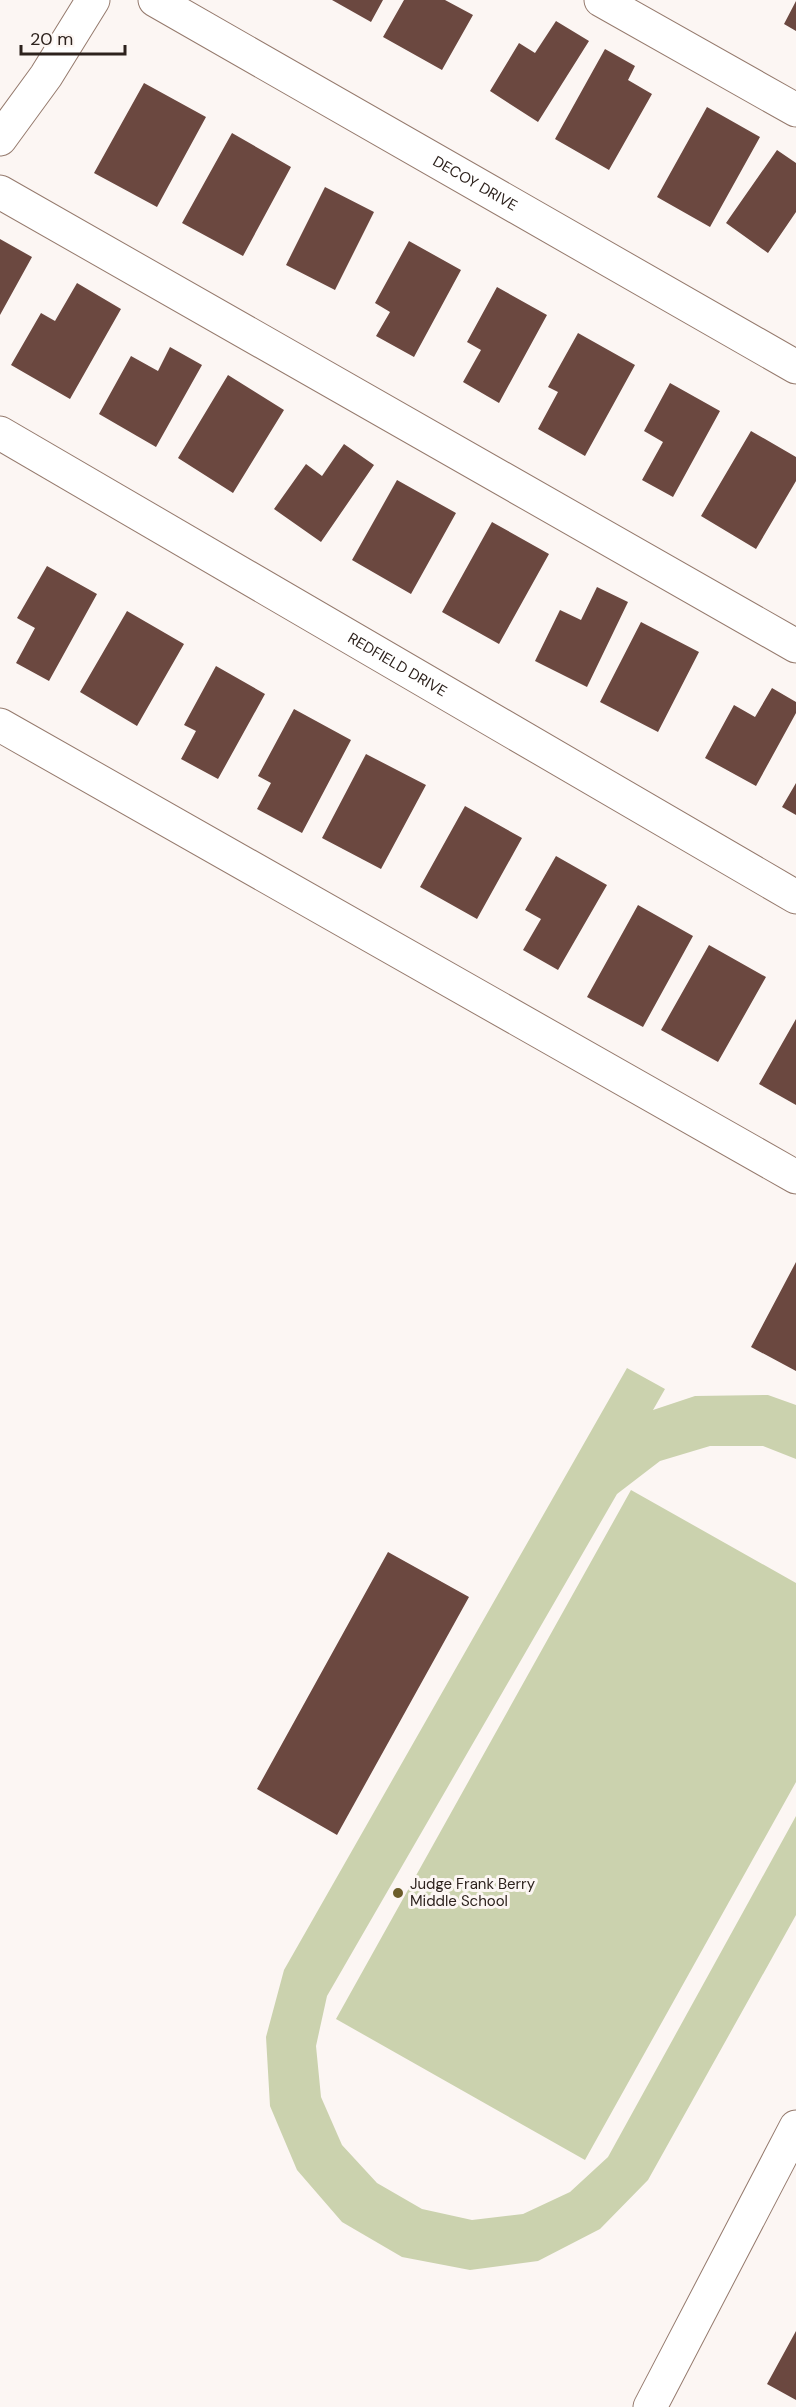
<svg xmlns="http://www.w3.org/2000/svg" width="796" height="2407" viewBox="0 0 796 2407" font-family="'DM Sans',sans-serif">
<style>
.pitch{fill:#cbd2ae}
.building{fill:#6b4840}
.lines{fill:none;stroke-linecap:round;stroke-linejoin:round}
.minor-casing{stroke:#957a6d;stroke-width:35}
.minor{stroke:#fff;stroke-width:33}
.poi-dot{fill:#6b5c29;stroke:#fcf6f3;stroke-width:2}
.labels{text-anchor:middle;stroke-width:6;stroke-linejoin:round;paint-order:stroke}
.street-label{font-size:15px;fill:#2d221d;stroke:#fcf6f3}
.poi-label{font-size:15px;fill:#2d221d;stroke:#fcf6f3;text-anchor:start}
</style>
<rect width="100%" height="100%" fill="#fcf6f3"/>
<path class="pitch" d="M627 1368 665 1389 653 1410 695 1396 768 1395 796 1405V1459L763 1446H710L660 1461 617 1494 327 1996 316 2046 321 2097 342 2145 377 2183 422 2209 472 2220 523 2214 570 2192 608 2157 796 1816V1915L648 2180 600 2229 538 2261 470 2270 402 2257 342 2222 297 2170 270 2106 266 2037 284 1970Z
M631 1490 796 1583V1782L585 2160 336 2019Z"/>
<path class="building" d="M332 0H383L371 22Z
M404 0H445L473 15 442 70 383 37Z
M796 1V31L784 24Z
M556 21 589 41 538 122 490 91 519 43 535 53Z
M605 49 635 66 628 80 652 94 609 170 555 139Z
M144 83 206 117 157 207 94 173Z
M707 107 760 137 710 227 657 197Z
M232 133 291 167 243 256 182 223Z
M777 150 796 163V212L768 253 726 223Z
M325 187 374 212 335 290 286 265Z
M0 239 32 257 0 315Z
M409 241 461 270 414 357 376 336 390 312 375 303Z
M77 283 121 309 70 399 11 365 41 313 55 321Z
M497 287 547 315 499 403 463 382 481 350 467 342Z
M578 333 635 365 585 456 538 429 558 392 548 387Z
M170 347 202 365 156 447 99 414 131 356 158 371Z
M228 375 284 410 233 493 178 458Z
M670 383 720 411 673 497 642 480 663 442 644 431Z
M751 431 796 457V481L756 549 701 516Z
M344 444 374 465 321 542 274 509 306 464 322 476Z
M397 480 456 513 411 594 352 560Z
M492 522 549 554 499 644 442 612Z
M47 566 97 594 49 681 16 663 35 628 17 618Z
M597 587 628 602 587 687 535 661 560 610 581 620Z
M127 611 184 644 137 726 80 692Z
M641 622 699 652 658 732 600 702Z
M216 666 265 694 218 779 181 759 196 731 184 725Z
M772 688 796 702V713L756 786 705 758 734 705 755 717Z
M294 709 351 740 302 833 257 809 271 783 258 776Z
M366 754 426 785 381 869 322 838Z
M796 783V815L782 807Z
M465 806 522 838 477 919 420 887Z
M556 856 607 885 558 970 523 950 541 919 525 910Z
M638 905 693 936 643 1027 587 997Z
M709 945 766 977 718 1062 661 1030Z
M796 1019V1105L759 1084Z
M796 1262V1371L751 1347Z
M388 1552 469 1597 337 1835 257 1789Z
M796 2331V2400L767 2384Z"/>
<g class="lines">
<defs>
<g id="minor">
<path id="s1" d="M155 0 796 367"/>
<path d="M601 0 796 110"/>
<path d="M0 139 46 76 93 0"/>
<path d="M0 192 796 646"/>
<path id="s2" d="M0 433 796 897"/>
<path d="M0 725 796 1177"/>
<path d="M650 2407 796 2127"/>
</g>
</defs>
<use href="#minor" class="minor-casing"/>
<use href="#minor" class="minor"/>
</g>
<circle class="poi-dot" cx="398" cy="1893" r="6"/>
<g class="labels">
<g class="street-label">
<text dy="5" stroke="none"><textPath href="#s1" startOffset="369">DECOY DRIVE</textPath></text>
<text dy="5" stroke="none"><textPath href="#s2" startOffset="460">REDFIELD DRIVE</textPath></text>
</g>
<g class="poi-label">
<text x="410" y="1889">Judge Frank Berry<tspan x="410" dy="17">Middle School</tspan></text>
</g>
</g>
<path d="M21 45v9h104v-9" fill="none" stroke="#2d221d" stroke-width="3"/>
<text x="30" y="45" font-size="18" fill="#2d221d" stroke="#fcf6f3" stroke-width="4.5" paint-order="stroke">20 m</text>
</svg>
